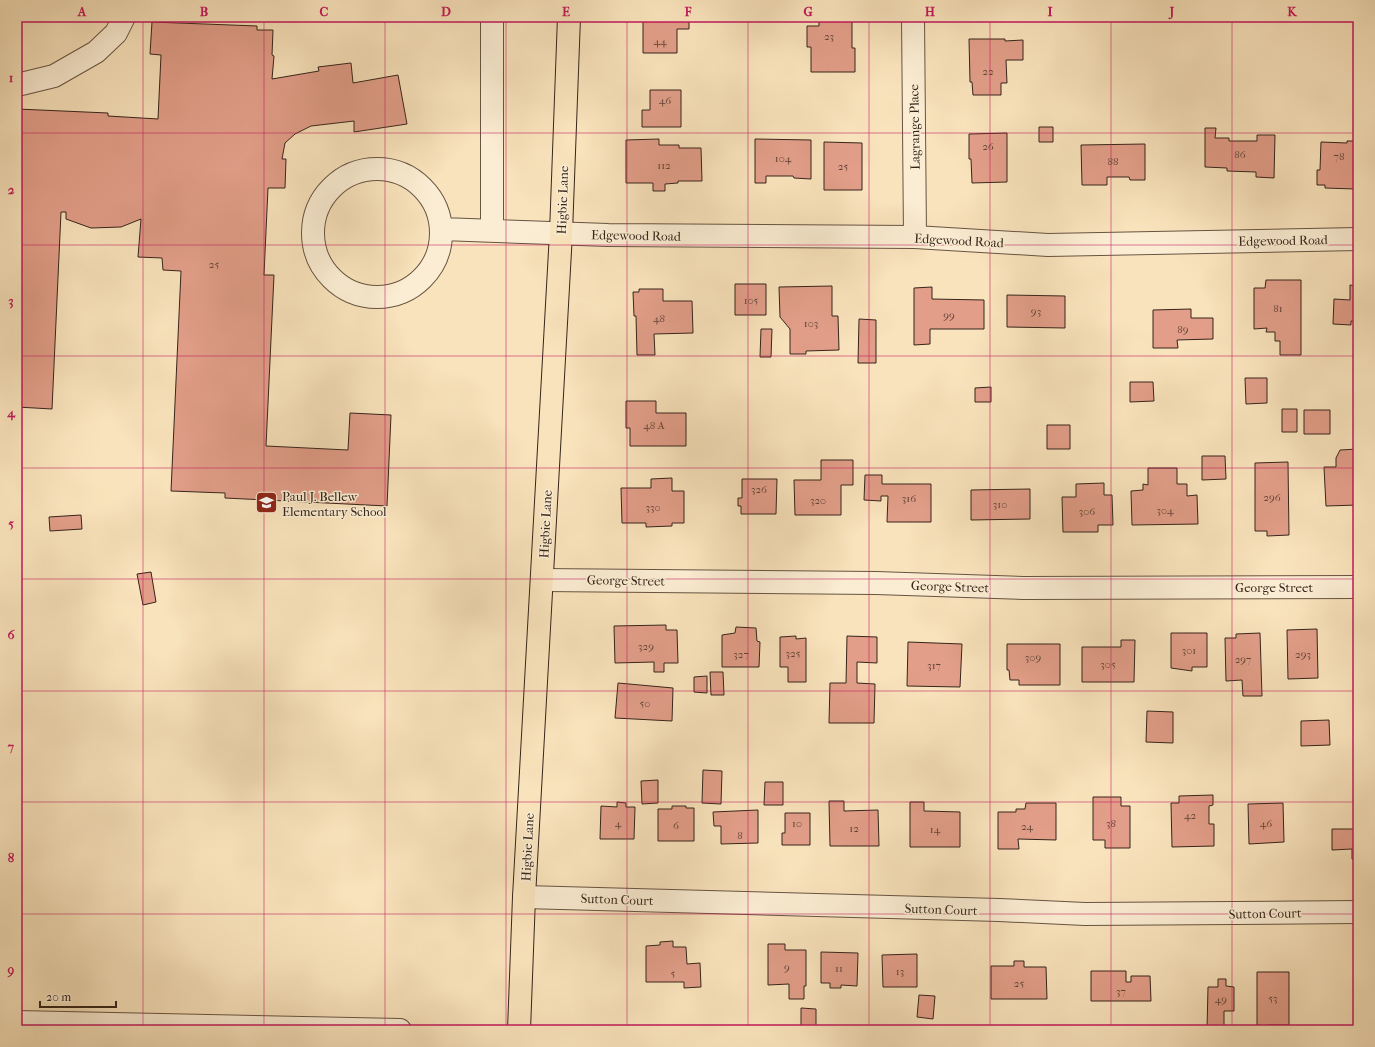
<svg xmlns="http://www.w3.org/2000/svg" width="1375" height="1047" viewBox="0 0 1375 1047" font-family="'IM FELL French Canon',serif">
<style>
.building{fill:#e29e89;stroke:#36251a}
.lines{fill:none;stroke-linecap:round;stroke-linejoin:round}
.minor-casing{stroke:#675442;stroke-width:24}
.major-casing{stroke:#36251a;stroke-width:24}
.minor{stroke:#fbedd3;stroke-width:22}
.major{stroke:#f9e3bc;stroke-width:22}
.grid{fill:none;stroke:#c2185b;stroke-width:1;stroke-opacity:0.55}
.labels{text-anchor:middle;stroke-width:3;stroke-linejoin:round;paint-order:stroke}
.number-label{font-size:11px;fill:#614336}
.street-label{font-size:13px;fill:#36251a;stroke:#fbedd3}
.poi-label{font-size:13px;fill:#36251a;stroke:#fbedd3;text-anchor:start}
.neatline{fill:none;stroke:#c2185b;stroke-width:1.5}
.grid-label{font-size:13px;text-anchor:middle;font-weight:bold;fill:#c2185b}
</style>
<rect width="100%" height="100%" fill="#f9e3bc"/>
<filter id="stains"><feTurbulence type="fractalNoise" baseFrequency=".005" numOctaves="4"/><feColorMatrix values="0 0 0 0 .2 0 0 0 0 .09 0 0 0 0 .02 0 0 0 .5 -.17"/></filter>
<radialGradient id="worn" r=".72"><stop offset=".6" stop-color="#630" stop-opacity="0"/><stop offset="1" stop-color="#630" stop-opacity=".3"/></radialGradient>
<path class="building" d="M643 17H689V29H677V53H643Z
M759 17H774V21H759Z
M819 17H852V48H855V72H811V47H807V26H819Z
M152 22 257 26V30H273L272 55 274 56 272 79 319 71 318 67 351 63 353 83 398 75 407 124 354 132V121L311 126 295 134 285 143 282 159H286L285 188H268L264 275H274L266 446 348 450 350 413 391 415 387 506 225 498V493L171 491 181 271 163 270 162 258 138 257 141 219 121 227 91 228 66 219V212H61L52 409 17 407V109L108 113V116L158 119 161 55 150 54Z
M969 39H1005V41L1023 40V60H1006L1007 83H1001V95H973L972 82H970Z
M650 90H681V127H642V110H650Z
M1039 127H1053V142H1039Z
M1205 128H1216L1215 138H1229V141H1257V135H1275L1274 178 1256 177V172L1227 171V168L1205 167Z
M1007 133V182L972 183 971 159H969V134Z
M659 139V145H679V148H701L702 181H678V183L665 184V191H653V183H626V140Z
M755 139 811 140V179L794 178 793 176H766V183H755Z
M1347 141H1358V184L1355 183V189L1325 188V185H1317V170H1320L1321 142 1347 143Z
M824 142 862 143V190H824Z
M1145 144V180H1130L1129 177H1107V185H1082L1081 145Z
M1266 280H1301V355H1280V341H1275V332H1266L1267 328 1254 329V288H1265Z
M735 284H766V315H735Z
M1350 285 1358 286V322L1351 321V325L1333 324 1334 299 1350 300Z
M832 286V316H838L839 350 806 351V354H790V329L780 317 779 287Z
M932 287V299L984 300V329H930V344L914 345V288Z
M639 289H663V301H692L693 333 654 334 655 355H637L636 316H634L633 292H639Z
M1007 295 1065 296V328L1007 327Z
M1191 309V318H1213V339L1177 340 1178 348H1153V310Z
M859 319 876 320V363H858Z
M761 329H772L771 357H760Z
M1245 378H1267V403L1246 404Z
M1130 382H1153L1154 401 1130 402Z
M991 387V402H975V388Z
M626 401H656V413H686V446H630V428H626Z
M1282 409H1297V432H1282Z
M1304 410H1330V434H1304Z
M1047 425H1070V449H1047Z
M1358 449V505L1326 506 1324 467H1336V458L1340 450Z
M1202 456H1225L1226 479 1202 480Z
M821 460H853V485H841V515H795L794 480H821Z
M1288 462 1289 535 1267 536V531H1255V463Z
M1148 468H1177V484H1187V496L1197 495 1198 524 1132 525 1131 491 1143 490V484L1148 485Z
M865 475H882V484H931V522H887L888 496H881V501L864 500Z
M672 478V491H684V523H672V526L646 527V523H622L621 488H651V479Z
M742 479H777L776 514H741V506H738V498H742Z
M1104 483V495H1112L1113 525H1098V532H1063L1062 497H1076V484Z
M1030 489V519L971 520V490Z
M81 515 82 529 50 531 49 517Z
M151 572 156 602 143 605 137 574Z
M666 625V630H677L678 663H664V672H654V662L615 663 614 626Z
M736 627 756 628 757 641 760 642 759 667H722V635L735 633Z
M1317 629 1318 678 1288 679 1287 630Z
M1171 633H1207V667H1192V671L1171 668Z
M1260 633 1262 696H1243L1242 680 1226 681 1225 638H1236V634Z
M796 636V639L806 638V682H788V667H780V637Z
M847 636 877 637V663L857 662V683L875 684 874 723H829L830 683H846Z
M1121 640H1135L1134 682H1082V647H1121Z
M908 642 962 644 960 687 907 686Z
M1356 642H1358V682H1356Z
M1007 644H1060V685H1019V680H1010L1009 670H1007Z
M710 672H723L724 695H711Z
M707 676V693L694 692V677Z
M618 683 673 688 672 721 615 718Z
M1147 711 1173 712V743L1146 742Z
M1329 720 1330 745 1301 746V721Z
M703 770 722 771 721 804 702 803Z
M658 780V803L642 804 641 781Z
M765 782H783V805H764Z
M1213 795V805L1209 806V824H1214V846L1172 847 1171 803H1179V796Z
M1093 797H1121V806H1130V848H1105V840H1093Z
M829 801H844V811L878 810 879 846H830Z
M617 802 626 803V807H635L634 839H600L601 806 617 807Z
M910 802H924V811L960 812V847H910Z
M1026 803H1056V840L1018 839 1019 849H998V812H1016V809H1025Z
M1283 803 1284 842 1249 844 1248 804Z
M672 806H686V808H694V841H658V809H672Z
M758 810V843L721 844V826H714L713 812Z
M785 813H810V845H782V833H785Z
M1332 829H1358V859H1352V849L1332 850Z
M673 941V947H686L687 964 700 963 701 987 684 988V982H646V946L660 945V942Z
M768 944H785V950H806V986H804V999H789V984L768 985Z
M821 952 858 953 857 986 841 985V988H830V983H821Z
M917 954V987H883L882 955Z
M1014 961H1024V967H1046L1047 999H991V966H1014Z
M1091 971H1126V982H1131V976H1150L1151 1001H1091Z
M1257 972H1289V1025H1268V1029H1260V1025H1257Z
M1218 979H1226V986L1234 987V1011H1224V1030H1207L1208 987H1218Z
M919 995 935 996 933 1019 917 1017Z
M801 1008 816 1009V1030H801Z"/>
<g class="lines">
<defs>
<path id="minor" d="M913 17 915 237
M17 85 54 76 96 52 116 33 124 17
M313 233a64 64 0 1 1 128 0a64 64 0 1 1-128 0Z
M442 229 608 235 915 237 1048 245 1358 239
M492 231V17
M542 580 876 583 1023 588 1358 587
M524 897 999 910 1085 914 1358 912
M17 1022 400 1030"/>
<path id="major" d="M519 1030 524 897 561 233 569 17"/>
</defs>
<use href="#minor" class="minor-casing"/>
<use href="#major" class="major-casing"/>
<use href="#minor" class="minor"/>
<use href="#major" class="major"/>
</g>
<path class="grid" d="M143 17V1030M264 17V1030M385 17V1030M506 17V1030M627 17V1030M748 17V1030M869 17V1030M990 17V1030M1111 17V1030M1232 17V1030M17 133H1358M17 245H1358M17 356H1358M17 468H1358M17 579H1358M17 691H1358M17 802H1358M17 914H1358"/>
<defs>
<symbol id="school-square" viewBox="-11 -11 22 22"><rect x="-9" y="-9" width="18" height="18" rx="4" fill="#8f2418" stroke="#fbedd3"/><path d="M0-5L7-2L0 1L-7-2ZM-4 1L0 2.5L4 1V4Q0 6-4 4Z" fill="#fff"/></symbol>
</defs>
<g fill-rule="evenodd">
<use href="#school-square" x="254" y="490" width="25" height="25"/>
</g>
<g class="labels">
<g class="number-label">
<text x="829" y="40">23</text>
<text x="660" y="45">44</text>
<text x="988" y="75">22</text>
<text x="665" y="104">46</text>
<text x="988" y="150">26</text>
<text x="1240" y="158">86</text>
<text x="1339" y="160">78</text>
<text x="783" y="162">104</text>
<text x="1113" y="165">88</text>
<text x="664" y="169">112</text>
<text x="843" y="170">25</text>
<text x="214" y="268">25</text>
<text x="751" y="304">105</text>
<text x="1278" y="312">81</text>
<text x="1036" y="315">93</text>
<text x="949" y="319">99</text>
<text x="659" y="322">48</text>
<text x="811" y="327">103</text>
<text x="1183" y="333">89</text>
<text x="654" y="429">48 A</text>
<text x="759" y="493">326</text>
<text x="1272" y="501">296</text>
<text x="909" y="502">316</text>
<text x="818" y="504">320</text>
<text x="1000" y="508">310</text>
<text x="653" y="511">330</text>
<text x="1165" y="514">304</text>
<text x="1087" y="515">306</text>
<text x="646" y="650">329</text>
<text x="1189" y="654">301</text>
<text x="793" y="657">325</text>
<text x="741" y="658">327</text>
<text x="1303" y="658">293</text>
<text x="1033" y="661">309</text>
<text x="1243" y="663">297</text>
<text x="1108" y="668">305</text>
<text x="934" y="669">317</text>
<text x="645" y="707">50</text>
<text x="1190" y="819">42</text>
<text x="618" y="827">4</text>
<text x="797" y="827">10</text>
<text x="1111" y="827">38</text>
<text x="1266" y="827">46</text>
<text x="676" y="829">6</text>
<text x="1027" y="830">24</text>
<text x="854" y="832">12</text>
<text x="935" y="833">14</text>
<text x="740" y="839">8</text>
<text x="787" y="971">9</text>
<text x="839" y="972">11</text>
<text x="900" y="975">13</text>
<text x="673" y="977">5</text>
<text x="1019" y="987">25</text>
<text x="1121" y="995">37</text>
<text x="1273" y="1002">53</text>
<text x="1221" y="1003">49</text>
</g>
<g class="street-label">
<text transform="translate(914 127) rotate(-91)" y="5">Lagrange Place</text>
<text transform="translate(562 200) rotate(-88)" y="5">Higbie Lane</text>
<text transform="translate(636 235) rotate(1)" y="5">Edgewood Road</text>
<text transform="translate(959 240) rotate(3)" y="5">Edgewood Road</text>
<text transform="translate(1283 240) rotate(-1)" y="5">Edgewood Road</text>
<text transform="translate(545 524) rotate(-87)" y="5">Higbie Lane</text>
<text transform="translate(626 580) rotate(1)" y="5">George Street</text>
<text transform="translate(950 586) rotate(2)" y="5">George Street</text>
<text x="1274" y="592">George Street</text>
<text transform="translate(527 847) rotate(-87)" y="5">Higbie Lane</text>
<text transform="translate(617 899) rotate(2)" y="5">Sutton Court</text>
<text transform="translate(941 909) rotate(2)" y="5">Sutton Court</text>
<text transform="translate(1265 913) rotate(-1)" y="5">Sutton Court</text>
</g>
<g class="poi-label">
<text x="282" y="501">Paul J. Bellew<tspan x="282" dy="15">Elementary School</tspan></text>
</g>
</g>
<rect width="1375" height="1047" fill="none" stroke="#f9e3bc" stroke-width="44"/>
<path d="M40 1001v6h76v-6" fill="none" stroke="#36251a" stroke-width="2"/>
<text x="46" y="1001" font-size="12" fill="#36251a" stroke="#fbedd3" stroke-width="3" paint-order="stroke">20 m</text>
<rect x="22" y="22" width="1331" height="1003" class="neatline"/>
<g class="grid-label">
<text x="82" y="16">A</text>
<text x="204" y="16">B</text>
<text x="324" y="16">C</text>
<text x="446" y="16">D</text>
<text x="566" y="16">E</text>
<text x="688" y="16">F</text>
<text x="808" y="16">G</text>
<text x="930" y="16">H</text>
<text x="1050" y="16">I</text>
<text x="1172" y="16">J</text>
<text x="1292" y="16">K</text>
<text x="11" y="82">1</text>
<text x="11" y="194">2</text>
<text x="11" y="305">3</text>
<text x="11" y="417">4</text>
<text x="11" y="528">5</text>
<text x="11" y="639">6</text>
<text x="11" y="751">7</text>
<text x="11" y="862">8</text>
<text x="11" y="974">9</text>
</g>
<rect width="100%" height="100%" filter="url(#stains)"/>
<rect width="100%" height="100%" fill="url(#worn)"/>
</svg>
